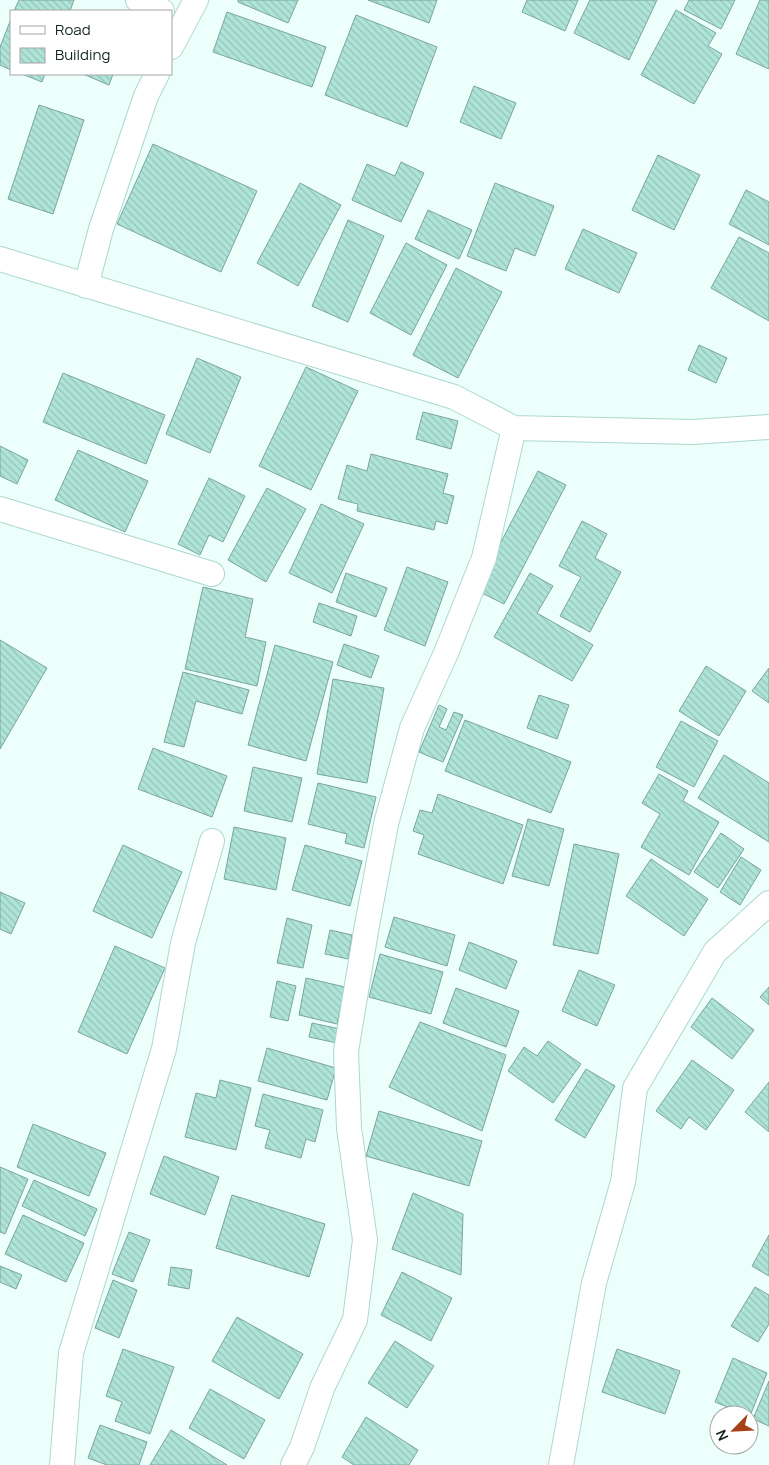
<svg xmlns="http://www.w3.org/2000/svg" width="769" height="1465" viewBox="0 0 769 1465" font-family="Manrope,sans-serif">
<style>
.building{fill:url(#building-back-hatch);stroke:#7aa59c}
.lines{fill:none;stroke-linecap:round;stroke-linejoin:round}
.street-casing{stroke:#acd8cf;stroke-width:26}
.street{stroke:#fff;stroke-width:24}
</style>
<defs>
<pattern id="building-back-hatch" width="6" height="6" patternUnits="userSpaceOnUse" patternTransform="scale(1.25)"><rect width="6" height="6" fill="#afe4d9"/><path d="M-1 5l2 2M0 0l6 6M5-1l2 2" fill="none" stroke="#96c3ba"/></pattern>
</defs>
<rect width="100%" height="100%" fill="#edfffb"/>
<path class="building" d="M19 0H74L70 11H14Z
M238 0H298L288 23 238 2Z
M368 0H437L429 23Z
M527 0H578L565 31 522 12Z
M590 0H657L629 60 574 33Z
M689 0H735L721 29 684 10Z
M760 0H769V69L736 54Z
M676 10 716 33 708 46 722 54 694 104 641 75Z
M227 12 326 47 312 87 213 52Z
M356 15 437 47 407 127 325 95Z
M11 19V70L0 65V47Z
M22 74H45L42 82Z
M83 74H113L109 85Z
M474 86 516 103 501 139 460 122Z
M39 105 84 120 53 214 8 199Z
M153 144 257 191 221 272 117 224Z
M658 155 700 175 674 230 632 210Z
M401 162 424 173 401 222 352 200 367 164 395 176Z
M300 183 341 205 298 286 257 263Z
M495 183 554 206 535 256 515 248 506 271 467 256Z
M746 190 769 202V245L729 224Z
M428 210 472 230 459 259 415 239Z
M348 220 384 236 348 322 312 306Z
M583 229 637 253 619 293 565 269Z
M739 237 769 253V321L711 288Z
M406 243 447 265 411 335 370 313Z
M456 268 502 292 458 378 413 355Z
M699 345 727 358 716 383 688 370Z
M197 358 241 377 210 453 166 434Z
M306 367 358 391 311 490 259 466Z
M63 373 165 415 146 464 43 422Z
M423 412 458 421 451 449 416 439Z
M0 446 28 460 17 484 0 476Z
M78 450 148 481 125 532 55 500Z
M371 454 448 474 443 493 454 496 447 524 436 521 434 530 357 511 358 504 338 499 347 465 367 471Z
M538 471 566 485 504 604 476 590Z
M209 478 245 496 223 542 209 535 200 555 178 544Z
M267 488 306 509 266 582 228 560Z
M321 504 364 524 332 593 289 573Z
M582 521 607 534 595 558 621 572 590 632 560 616 581 577 559 566Z
M407 567 448 582 425 646 384 630Z
M346 573 387 588 376 617 336 602Z
M530 573 553 586 537 613 593 645 572 681 494 637Z
M203 587 253 599 245 637 266 642 257 686 185 669Z
M319 603 357 616 351 636 313 622Z
M0 640 47 668 0 749Z
M344 644 379 656 371 678 337 665Z
M275 645 333 662 306 761 248 745Z
M706 666 746 691 719 736 679 711Z
M769 668V703L752 691Z
M183 672 249 690 242 714 196 701 184 747 164 742Z
M333 679 384 688 367 783 317 774Z
M539 695 569 705 557 739 527 728Z
M439 705 447 709 439 727 446 730 454 712 463 715 443 762 419 752Z
M465 720 571 762 551 813 445 771Z
M681 721 718 741 694 787 656 767Z
M153 748 227 776 212 817 138 789Z
M724 755 769 783V842L698 798Z
M253 767 302 778 292 822 244 811Z
M659 774 688 791 683 801 719 822 689 875 641 847 660 814 642 803Z
M318 783 376 797 364 848 345 843 347 834 308 824Z
M438 794 523 825 503 884 418 854 424 835 413 831 420 810 432 813Z
M528 819 564 829 549 886 512 876Z
M234 827 286 838 276 890 224 879Z
M721 833 744 849 718 888 694 872Z
M574 844 619 854 598 954 553 945Z
M123 845 182 872 152 938 93 911Z
M305 845 362 861 350 906 292 890Z
M741 857 761 870 740 905 720 892Z
M651 859 708 899 684 936 626 896Z
M0 892 25 903 11 934 0 929Z
M394 917 455 935 447 966 385 947Z
M287 918 312 925 303 968 277 963Z
M330 930 352 935 348 959 325 954Z
M469 942 517 961 506 989 459 970Z
M115 946 165 968 127 1054 78 1032Z
M380 954 443 972 431 1014 369 997Z
M579 970 615 985 597 1026 562 1011Z
M306 978 345 987 337 1024 299 1015Z
M277 981 296 986 288 1021 270 1017Z
M769 987V1005L760 997Z
M456 988 519 1011 506 1047 443 1023Z
M712 998 754 1030 732 1059 691 1027Z
M420 1022 506 1055 482 1131 389 1087Z
M312 1023 340 1029 337 1043 309 1037Z
M548 1041 581 1064 553 1103 508 1071 524 1047 537 1056Z
M267 1048 336 1068 327 1100 258 1081Z
M692 1060 734 1090 706 1130 689 1117 681 1129 656 1111Z
M586 1069 615 1086 585 1138 555 1120Z
M220 1080 251 1088 236 1150 185 1137 196 1093 216 1098Z
M769 1082V1132L745 1112Z
M263 1094 323 1110 315 1142 306 1139 301 1158 265 1148 270 1130 255 1126Z
M379 1111 482 1141 469 1186 366 1156Z
M33 1124 106 1153 89 1196 17 1167Z
M164 1156 219 1177 205 1215 150 1194Z
M0 1167 28 1179 5 1234 0 1232Z
M34 1180 97 1209 85 1236 22 1206Z
M413 1193 463 1214 461 1275 392 1249Z
M232 1195 325 1224 309 1277 216 1248Z
M23 1215 84 1243 66 1282 5 1254Z
M129 1232 150 1240 133 1282 112 1274Z
M769 1235V1276L752 1266Z
M0 1266 22 1275 16 1289 0 1282Z
M171 1267 192 1270 189 1289 168 1285Z
M402 1272 452 1298 431 1341 381 1315Z
M113 1280 137 1290 119 1338 95 1328Z
M755 1287 769 1295V1324L758 1342 731 1326Z
M237 1317 303 1354 279 1399 212 1361Z
M395 1341 434 1366 407 1408 368 1383Z
M123 1349 174 1367 150 1434 115 1421 122 1402 106 1396Z
M617 1349 680 1371 665 1414 602 1392Z
M733 1358 767 1373 750 1416 715 1402Z
M769 1381V1426L753 1419Z
M210 1389 265 1420 244 1459 189 1428Z
M366 1417 418 1450 409 1465H354L342 1457Z
M100 1425 147 1442 139 1465H107L88 1458Z
M171 1430 227 1465H150Z"/>
<g class="lines">
<defs>
<path id="street" d="M138 0 162 11
M171 47 196 0
M0 259 454 397 514 428 693 432 769 427
M86 286 101 229 146 96 157 74
M0 509 212 574
M62 1465 71 1353 164 1049 183 943 212 841
M293 1465 302 1447 323 1386 355 1320 365 1240 349 1128 346 1051 367 925 386 824 412 728 446 653 484 558 514 428
M561 1465 594 1283 623 1182 635 1088 715 952 769 903"/>
</defs>
<use href="#street" class="street-casing"/>
<use href="#street" class="street"/>
</g>
<rect x="10" y="10" width="162" height="65" fill="#ffffff" stroke="#a1a7a6"/>
<rect x="20" y="26" width="25" height="8" fill="#ffffff" stroke="#a1a7a6"/>
<text x="55" y="35" font-size="15" fill="#132421">Road</text>
<rect x="20" y="48" width="25" height="15" fill="url(#building-back-hatch)" stroke="#a1a7a6"/>
<text x="55" y="60" font-size="15" fill="#132421">Building</text>
<g transform="translate(734 1430) rotate(246)"><circle r="24" fill="#ffffff" stroke="#a1a7a6"/>
<path d="M0-4L9 19L0 12L-9 19Z" fill="#a64116"/>
<text y="-8" font-size="14" font-weight="bold" text-anchor="middle" fill="#132421">N</text>
</g>
</svg>
